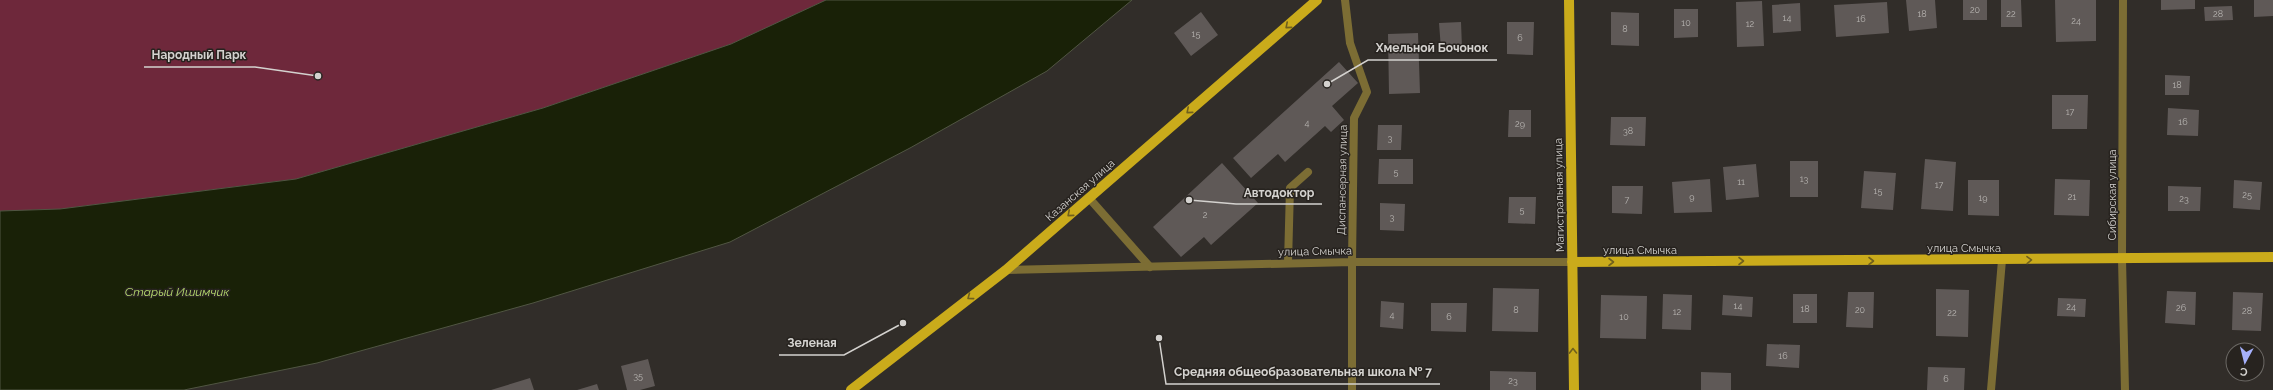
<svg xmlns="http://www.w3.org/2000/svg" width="2273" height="390" viewBox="0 0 2273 390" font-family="Raleway,sans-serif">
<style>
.green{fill:#6e283b}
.water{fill:#192107;stroke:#515643}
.building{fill:#5f5957}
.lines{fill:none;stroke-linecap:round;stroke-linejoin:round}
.service{stroke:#7c6d34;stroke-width:8}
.minor{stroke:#7c6d34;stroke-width:8}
.primary{stroke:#caab1b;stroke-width:10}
.oneway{stroke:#70601d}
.labels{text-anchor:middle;stroke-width:3;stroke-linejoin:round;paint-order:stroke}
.number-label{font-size:9px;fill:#b7b4b1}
.street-label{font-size:11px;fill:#d4d2cf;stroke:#27231f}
.water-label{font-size:12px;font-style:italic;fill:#b9de70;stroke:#27231f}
.leader{fill:none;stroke:#d4d2cf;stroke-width:1.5}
.callout-dot{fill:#d4d2cf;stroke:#27231f;stroke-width:1.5}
.callout-label{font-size:12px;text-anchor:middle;font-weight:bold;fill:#d4d2cf;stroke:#27231f;stroke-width:3;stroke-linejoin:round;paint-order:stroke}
</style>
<rect width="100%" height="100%" fill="#312d29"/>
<path class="green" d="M0 0H826L731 44 543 108 296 179 60 209 0 211Z"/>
<path class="water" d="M826 0H1132L1047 71 910 148 730 242 533 303 317 363 184 390H0V211L60 209 296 179 543 108 731 44Z"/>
<path class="building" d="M1906 0H1935L1937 28 1909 31Z
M1963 0H1987V20H1963Z
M2001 0H2021L2022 27H2001Z
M2055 0H2096V41L2056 42Z
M2161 0H2195V9L2161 10Z
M2254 0H2273V16L2254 17Z
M1762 1 1764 46 1737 47 1736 2Z
M1887 2 1889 33 1836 37 1834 5Z
M1800 3 1801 31 1773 33 1772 5Z
M2232 6 2233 20 2205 21 2204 7Z
M1674 9H1698V37L1674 38Z
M1201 12 1218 35 1191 56 1174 33Z
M1611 12 1639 13V46L1611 45Z
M1461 22 1462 48 1441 49 1439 23Z
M1507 22H1534L1533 55 1507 54Z
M1418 33 1420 93 1389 94 1388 34Z
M1339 62 1358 83 1332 106 1344 120 1331 132 1325 126 1285 162 1278 154 1251 178 1233 158Z
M2165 75 2190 76 2189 95H2165Z
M2052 95H2088L2087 129H2052Z
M2168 108 2199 110 2198 136 2167 135Z
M1509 110H1531V137H1508Z
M1611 117H1646L1645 146 1610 145Z
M1378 125H1402L1401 150H1377Z
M1379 159H1413V184H1378Z
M1925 159 1956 162 1953 211 1921 209Z
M1790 161H1818V197H1790Z
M1222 163 1258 203 1211 245 1204 237 1181 257 1153 227Z
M1756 164 1759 197 1726 200 1723 167Z
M1864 171 1896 173 1893 210 1861 208Z
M1710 179 1712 212 1674 213 1672 182Z
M2055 179 2090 180 2089 216 2054 215Z
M1968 180H1999V216L1968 215Z
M2234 180 2262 182 2260 210 2233 208Z
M1612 186H1643L1642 214 1612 213Z
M2168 186 2201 187 2200 211H2168Z
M1509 197H1536L1535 224 1508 223Z
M1380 203 1405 204 1404 231 1380 230Z
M1493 288 1539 289 1538 332 1492 331Z
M1936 289 1969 290 1968 337 1936 336Z
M2167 291 2196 292 2195 325 2165 323Z
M1848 292H1874L1873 328 1846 327Z
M2233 292 2263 293 2261 331 2232 330Z
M1663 294 1692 295 1691 330 1662 329Z
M1793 294H1817V323H1793Z
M1601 295 1647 296 1646 339 1600 338Z
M1723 295 1753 297 1752 317 1722 315Z
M2058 298 2086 299 2085 317 2057 316Z
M1381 301 1404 303 1403 329 1380 327Z
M1431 303H1467L1466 332 1431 331Z
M1767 344 1800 345 1799 368 1766 366Z
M648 359 655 386 640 390H627L621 366Z
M1928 367 1965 368 1964 390H1927Z
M1490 371 1536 372V390H1490Z
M1701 372 1731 373V390H1701Z
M530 378 534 390H491Z
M597 384 599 390H577Z"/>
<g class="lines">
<path class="service" d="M1089 198 1150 267
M1288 263 1290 188 1308 172"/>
<path class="minor" d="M1345 0 1350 43 1367 92 1354 118 1352 262V390
M2123 0 2122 259 2125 390
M1006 270 1352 262H1572
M1991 390 2002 260"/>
<path class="primary" d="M1569 0 1574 390
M1572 262 2273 257
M851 390 1006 270 1317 0"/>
</g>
<defs><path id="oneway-chevron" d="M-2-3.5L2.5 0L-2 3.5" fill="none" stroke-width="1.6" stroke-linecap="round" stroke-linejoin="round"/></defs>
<g class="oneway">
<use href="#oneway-chevron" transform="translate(1288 26) rotate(139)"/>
<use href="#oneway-chevron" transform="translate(1189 111) rotate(139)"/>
<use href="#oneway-chevron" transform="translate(1070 214) rotate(139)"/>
<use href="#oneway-chevron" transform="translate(2029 260) rotate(-1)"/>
<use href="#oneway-chevron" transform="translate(1741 261)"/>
<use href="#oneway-chevron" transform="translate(1871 261)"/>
<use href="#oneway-chevron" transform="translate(1611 262)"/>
<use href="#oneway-chevron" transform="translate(970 297) rotate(143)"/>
<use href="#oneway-chevron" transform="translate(1573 351) rotate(-91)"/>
</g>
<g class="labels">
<g class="number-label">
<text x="1975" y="13">20</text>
<text x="1922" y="17">18</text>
<text x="2011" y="17">22</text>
<text x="2218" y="17">28</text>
<text x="1787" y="21">14</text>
<text x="1861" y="22">16</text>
<text x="2076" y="24">24</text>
<text x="1686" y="26">10</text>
<text x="1750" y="27">12</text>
<text x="1625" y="32">8</text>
<text x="1196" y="37">15</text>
<text x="1520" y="41">6</text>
<text x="2177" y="88">18</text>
<text x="2070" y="115">17</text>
<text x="2183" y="125">16</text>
<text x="1307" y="126">4</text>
<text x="1520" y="127">29</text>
<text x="1628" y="134">38</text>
<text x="1390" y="141">3</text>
<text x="1396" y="175">5</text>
<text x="1804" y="182">13</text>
<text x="1741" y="185">11</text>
<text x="1939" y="188">17</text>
<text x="1878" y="194">15</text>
<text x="2247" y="198">25</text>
<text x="1692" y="200">9</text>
<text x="2072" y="200">21</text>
<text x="1983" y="201">19</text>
<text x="2184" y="202">23</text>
<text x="1627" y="203">7</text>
<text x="1522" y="213">5</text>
<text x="1205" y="218">2</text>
<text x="1392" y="220">3</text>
<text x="1738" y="309">14</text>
<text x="2071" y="310">24</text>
<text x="2181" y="311">26</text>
<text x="1805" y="312">18</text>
<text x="1516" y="313">8</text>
<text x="1860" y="313">20</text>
<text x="2247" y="314">28</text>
<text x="1677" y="315">12</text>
<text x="1952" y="316">22</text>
<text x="1392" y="318">4</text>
<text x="1449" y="320">6</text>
<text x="1624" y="320">10</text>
<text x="1783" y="359">16</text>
<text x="638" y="379">35</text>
<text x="1946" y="382">6</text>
<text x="1513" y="384">23</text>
</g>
<g class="street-label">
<text transform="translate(1342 180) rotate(-89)" y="4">Диспансерная улица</text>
<text transform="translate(1080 190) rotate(-41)" y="4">Казанская улица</text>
<text transform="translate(1559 195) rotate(-91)" y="4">Магистральная улица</text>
<text transform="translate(2112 195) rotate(-90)" y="4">Сибирская улица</text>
<text x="1964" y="252">улица Смычка</text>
<text x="1640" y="254">улица Смычка</text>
<text transform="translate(1315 251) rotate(-1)" y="4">улица Смычка</text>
</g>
<g class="water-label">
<text x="177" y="296">Старый Ишимчик</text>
</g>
</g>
<path class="leader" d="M1327 84L1368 60H1497M318 76L255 67H144M1189 200L1236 204H1322M903 323L844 355H779M1159 338L1166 384H1440"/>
<g class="callout-dot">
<circle cx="1327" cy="84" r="4"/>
<circle cx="318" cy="76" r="4"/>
<circle cx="1189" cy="200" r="4"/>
<circle cx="903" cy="323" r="4"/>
<circle cx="1159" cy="338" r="4"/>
</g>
<g class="callout-label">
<text x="1432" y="52">Хмельной Бочонок</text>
<text x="199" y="59">Народный Парк</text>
<text x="1279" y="197">Автодоктор</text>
<text x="812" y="347">Зеленая</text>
<text x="1303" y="376">Средняя общеобразовательная школа № 7</text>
</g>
<g transform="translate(2245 362) rotate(187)"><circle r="19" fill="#27231f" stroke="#6c6965"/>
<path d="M0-3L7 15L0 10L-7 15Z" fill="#a6b1fc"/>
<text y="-6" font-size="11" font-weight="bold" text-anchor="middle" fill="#d4d2cf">С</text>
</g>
</svg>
